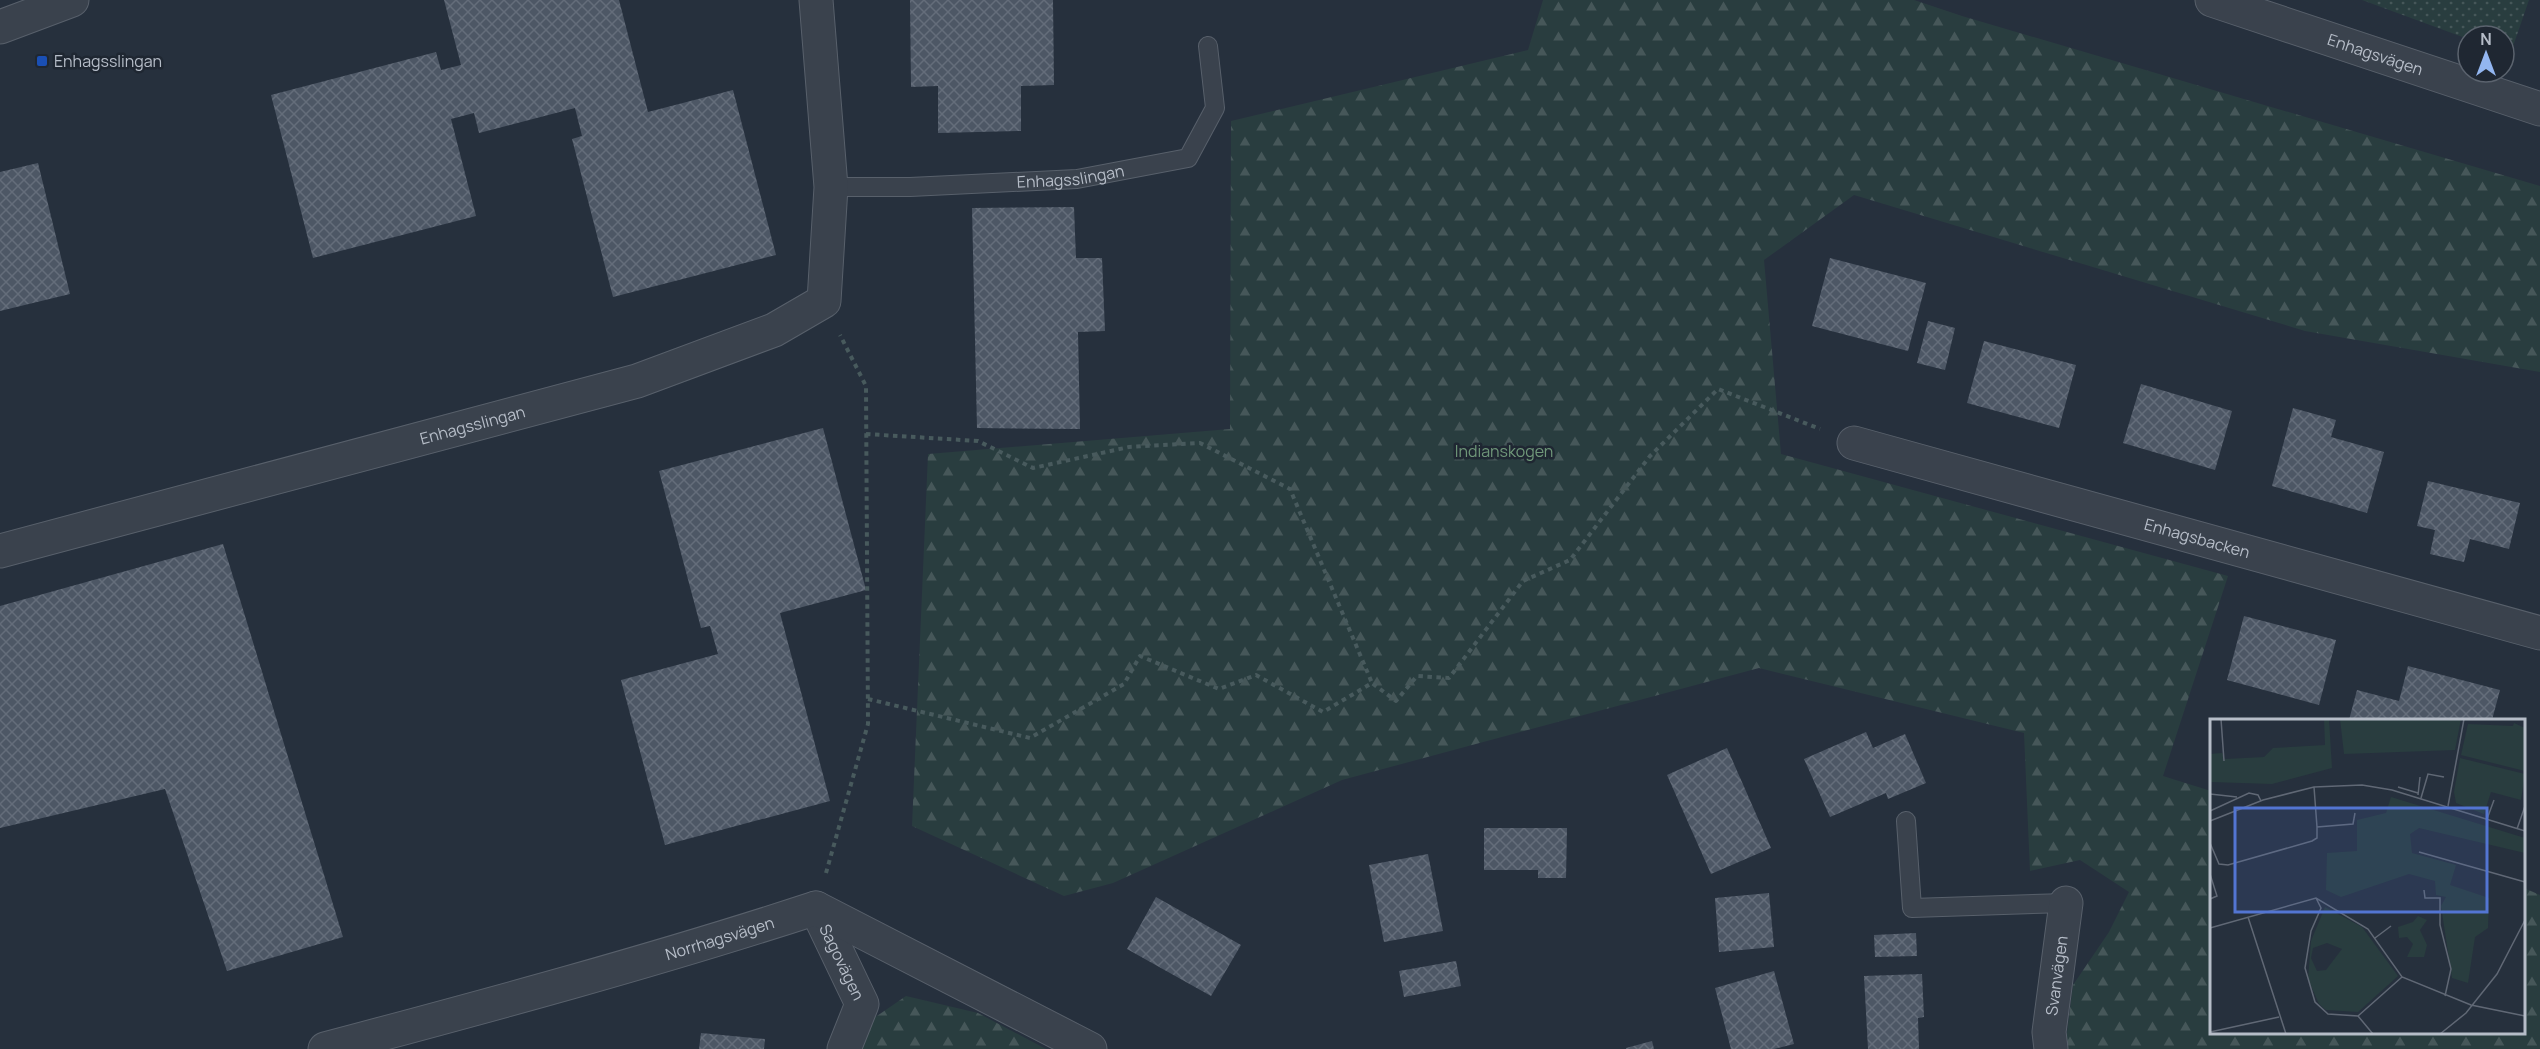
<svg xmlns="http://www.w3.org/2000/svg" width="2540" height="1049" viewBox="0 0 2540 1049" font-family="Manrope,sans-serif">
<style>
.grass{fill:url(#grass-dots)}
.forest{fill:url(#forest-firs)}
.building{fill:url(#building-cross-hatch)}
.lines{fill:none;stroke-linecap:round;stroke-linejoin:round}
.service-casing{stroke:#58606b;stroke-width:20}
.minor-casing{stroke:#58606b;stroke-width:35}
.tertiary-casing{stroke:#58606b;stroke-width:35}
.path{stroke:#485a5d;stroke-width:4;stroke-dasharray:4.5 4.5;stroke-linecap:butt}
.service{stroke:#3a424d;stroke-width:18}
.minor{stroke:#3a424d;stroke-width:33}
.tertiary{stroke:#3a424d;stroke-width:33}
.transit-dot{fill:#1a4fb4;stroke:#1f2732;stroke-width:2}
.labels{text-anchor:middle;stroke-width:5;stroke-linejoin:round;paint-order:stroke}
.street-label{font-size:16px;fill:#b6bdc8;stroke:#1f2732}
.poi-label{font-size:16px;fill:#b6bdc8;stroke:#1f2732;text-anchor:start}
.park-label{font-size:16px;fill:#6f9779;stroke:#1f2732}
.inset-road{fill:none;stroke:#606875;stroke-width:1.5}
.view{fill:#5375d2;fill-opacity:0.15;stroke:#5375d2;stroke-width:3}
.inset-edge{fill:none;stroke:#b6bdc8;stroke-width:3}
</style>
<defs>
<pattern id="grass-dots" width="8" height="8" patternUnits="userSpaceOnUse" patternTransform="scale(1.5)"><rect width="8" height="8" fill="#293d3f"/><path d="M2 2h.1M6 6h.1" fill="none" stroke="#465759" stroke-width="1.8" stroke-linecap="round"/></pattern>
<pattern id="forest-firs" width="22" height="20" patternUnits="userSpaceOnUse" patternTransform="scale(1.5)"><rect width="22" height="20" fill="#293d3f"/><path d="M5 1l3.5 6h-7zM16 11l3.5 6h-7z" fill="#465759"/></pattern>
<pattern id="building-cross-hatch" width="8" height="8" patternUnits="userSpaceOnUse" patternTransform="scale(1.5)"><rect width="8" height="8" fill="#4d5765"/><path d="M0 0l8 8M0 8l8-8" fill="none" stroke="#646d7a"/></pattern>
</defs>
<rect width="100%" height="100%" fill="#26303d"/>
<path class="grass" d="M2362 0H2529L2510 55 2504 53V36H2468V39Z"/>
<path class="forest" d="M1543 0H1914L1962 16 2540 186V372L2305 331 1854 195 1764 260 1781 454 2228 576 2163 776 2211 791 2212 1032H2524V888L2540 895V1049H2065L2073 985 2109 932 2129 892 2080 860 2030 871 2024 733 1759 668 1342 780 1113 883 1064 896 912 826 928 454 1230 429 1231 121 1528 50Z
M906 996 978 1013 1046 1049H862L874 1018Z"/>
<path class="building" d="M444 0H619L648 112 733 90 776 255 613 297 572 139 582 136 575 108 479 133 474 113 451 119 476 216 313 258 271 95 436 52 441 70 461 65Z
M910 0H1053L1054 85 1021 86V131L938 133V86L911 87Z
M38 163 70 294 0 311V172Z
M1074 207 1076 258H1102L1105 331 1078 332 1080 429 977 428 972 208Z
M1830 258 1926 283 1908 351 1812 326Z
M1928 321 1955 328 1945 370 1917 363Z
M1984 341 2076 365 2059 428 1967 403Z
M2141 384 2232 411 2215 470 2123 443Z
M2293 408 2336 420 2331 437 2384 452 2367 513 2272 486Z
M823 428 866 590 780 613 830 801 665 845 621 680 718 654 710 626 701 628 659 471Z
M2428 481 2520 503 2509 549 2470 539 2464 562 2430 554 2435 530 2417 526Z
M223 544 343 937 227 971 165 789 0 828V606Z
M2244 616 2336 640 2319 705 2227 680Z
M2408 666 2500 690 2492 720H2349L2357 690 2399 701Z
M1866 732 1873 748 1905 734 1926 783 1888 799 1886 793 1830 817 1804 759Z
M1727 748 1771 848 1711 874 1667 775Z
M1484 828H1567L1566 878H1538V870H1484Z
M1428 854 1443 931 1384 942 1369 865Z
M1769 893 1774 947 1719 952 1715 898Z
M1156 897 1241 945 1211 996 1127 949Z
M1916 933 1917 956 1875 957 1874 935Z
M1456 961 1461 986 1404 997 1399 971Z
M1774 971 1794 1044 1774 1049H1731L1715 988Z
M1922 974 1924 1017 1918 1018 1919 1049H1868L1864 976Z
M701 1033 765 1039 764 1049H699Z
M1652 1041 1654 1049H1626V1048Z"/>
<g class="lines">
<defs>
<g id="service">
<path id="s1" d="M831 187H910L1077 179 1188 158 1215 108 1208 46"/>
<path d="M1906 821 1912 908 2066 903"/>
</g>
<g id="minor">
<path id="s2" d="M1854 443 2540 633"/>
<path id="s3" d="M0 551 637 381 774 330 824 301 831 187 816 0"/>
<path id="s4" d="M816 908 862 1004 844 1049"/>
<path id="s5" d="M325 1049C490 1005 654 961 816 908L1090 1049"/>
<path id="s6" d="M2051 1049 2049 1032 2066 903"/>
</g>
<g id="tertiary">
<path id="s7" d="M2212 0 2540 109"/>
<path d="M0 27 72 0"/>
</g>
</defs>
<use href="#service" class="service-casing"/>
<use href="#minor" class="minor-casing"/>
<use href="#tertiary" class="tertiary-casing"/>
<path class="path" d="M866 434 978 441 1033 468 1129 447 1200 443 1290 489 1372 683
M868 699 1030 738 1124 684 1140 656 1219 689 1256 675 1323 712 1372 683 1396 701 1417 676 1449 678 1523 581 1570 560 1650 456 1718 389 1820 429
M826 873 868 724 866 386 840 335"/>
<use href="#service" class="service"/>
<use href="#minor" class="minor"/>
<use href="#tertiary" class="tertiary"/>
</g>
<rect class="transit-dot" x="36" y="55" width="12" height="12" rx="3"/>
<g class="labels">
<g class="street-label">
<text dy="6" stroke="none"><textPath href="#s7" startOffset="172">Enhagsvägen</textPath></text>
<text dy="6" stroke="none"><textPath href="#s1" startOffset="240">Enhagsslingan</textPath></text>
<text dy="6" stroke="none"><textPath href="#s3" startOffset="489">Enhagsslingan</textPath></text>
<text dy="6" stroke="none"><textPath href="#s2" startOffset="356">Enhagsbacken</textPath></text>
<text dy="6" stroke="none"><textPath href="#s5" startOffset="410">Norrhagsvägen</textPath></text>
<text dy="6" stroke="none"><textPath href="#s4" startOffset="60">Sagovägen</textPath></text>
<text dy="6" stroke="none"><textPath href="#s6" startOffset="74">Svanvägen</textPath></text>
</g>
<g class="poi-label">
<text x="54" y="67">Enhagsslingan</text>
</g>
<g class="park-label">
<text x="1504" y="457">Indianskogen</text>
</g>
</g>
<g transform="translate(2210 719)">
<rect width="315" height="315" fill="#26303d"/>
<path d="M114 0H119L122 49 62 65 0 63V35L12 34 15 40 54 38 63 29 115 26ZM250 39 315 55 311 81 281 73 274 95 246 84 244 73Z" fill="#293d3f"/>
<path d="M181 78 315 119V134L209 109 200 115 202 134 246 146 240 166 279 179 278 209 265 218 258 264 242 259 231 187 236 178 226 176 225 162 199 155 131 178 116 171 117 134 147 132V101L176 94ZM115 188 152 208 188 257 148 293 116 291 109 285 98 260 101 222ZM117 224 132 230 116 251 107 252 101 239 103 229ZM208 197 217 201 210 211 217 226 214 238H197L203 225 197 218 189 219 188 208 203 203Z" fill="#293d3f" fill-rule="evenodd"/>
<path d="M130 0H251L245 31 134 35ZM304 4 315 9V52L251 36 258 5 303 7Z" fill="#293d3f"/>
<path class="inset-road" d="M11 0 14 42M188 68 208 74M0 75 27 78M208 76 210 58M211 79 218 55 234 58M238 87 254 0M0 92 39 74 48 76 51 82M277 100 284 81M0 102 53 81 104 68 152 66 182 71 315 112M107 108 143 105 145 94M307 110 315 87M0 124 9 145 18 146 102 122 107 119V108L104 68M209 133 315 163M0 155 7 177 0 180M214 171 215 179H230V206L241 250 235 277M106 179 111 189 101 212 95 249 105 283 118 295 148 297 163 315M38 198 76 315M0 209 106 179 158 210 192 258 261 286 315 297M165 219 181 207M148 297 192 258M0 313 69 298M230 315 256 294 287 255 315 201"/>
<path class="view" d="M25 89H277V193H25Z"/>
<rect width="315" height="315" class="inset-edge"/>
</g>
<g transform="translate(2486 54)"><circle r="28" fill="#1f2732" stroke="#5b636e" stroke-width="1.5"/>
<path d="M0-4.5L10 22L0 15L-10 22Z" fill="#93b6f0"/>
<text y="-9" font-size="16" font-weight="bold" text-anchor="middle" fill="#b6bdc8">N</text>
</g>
</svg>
